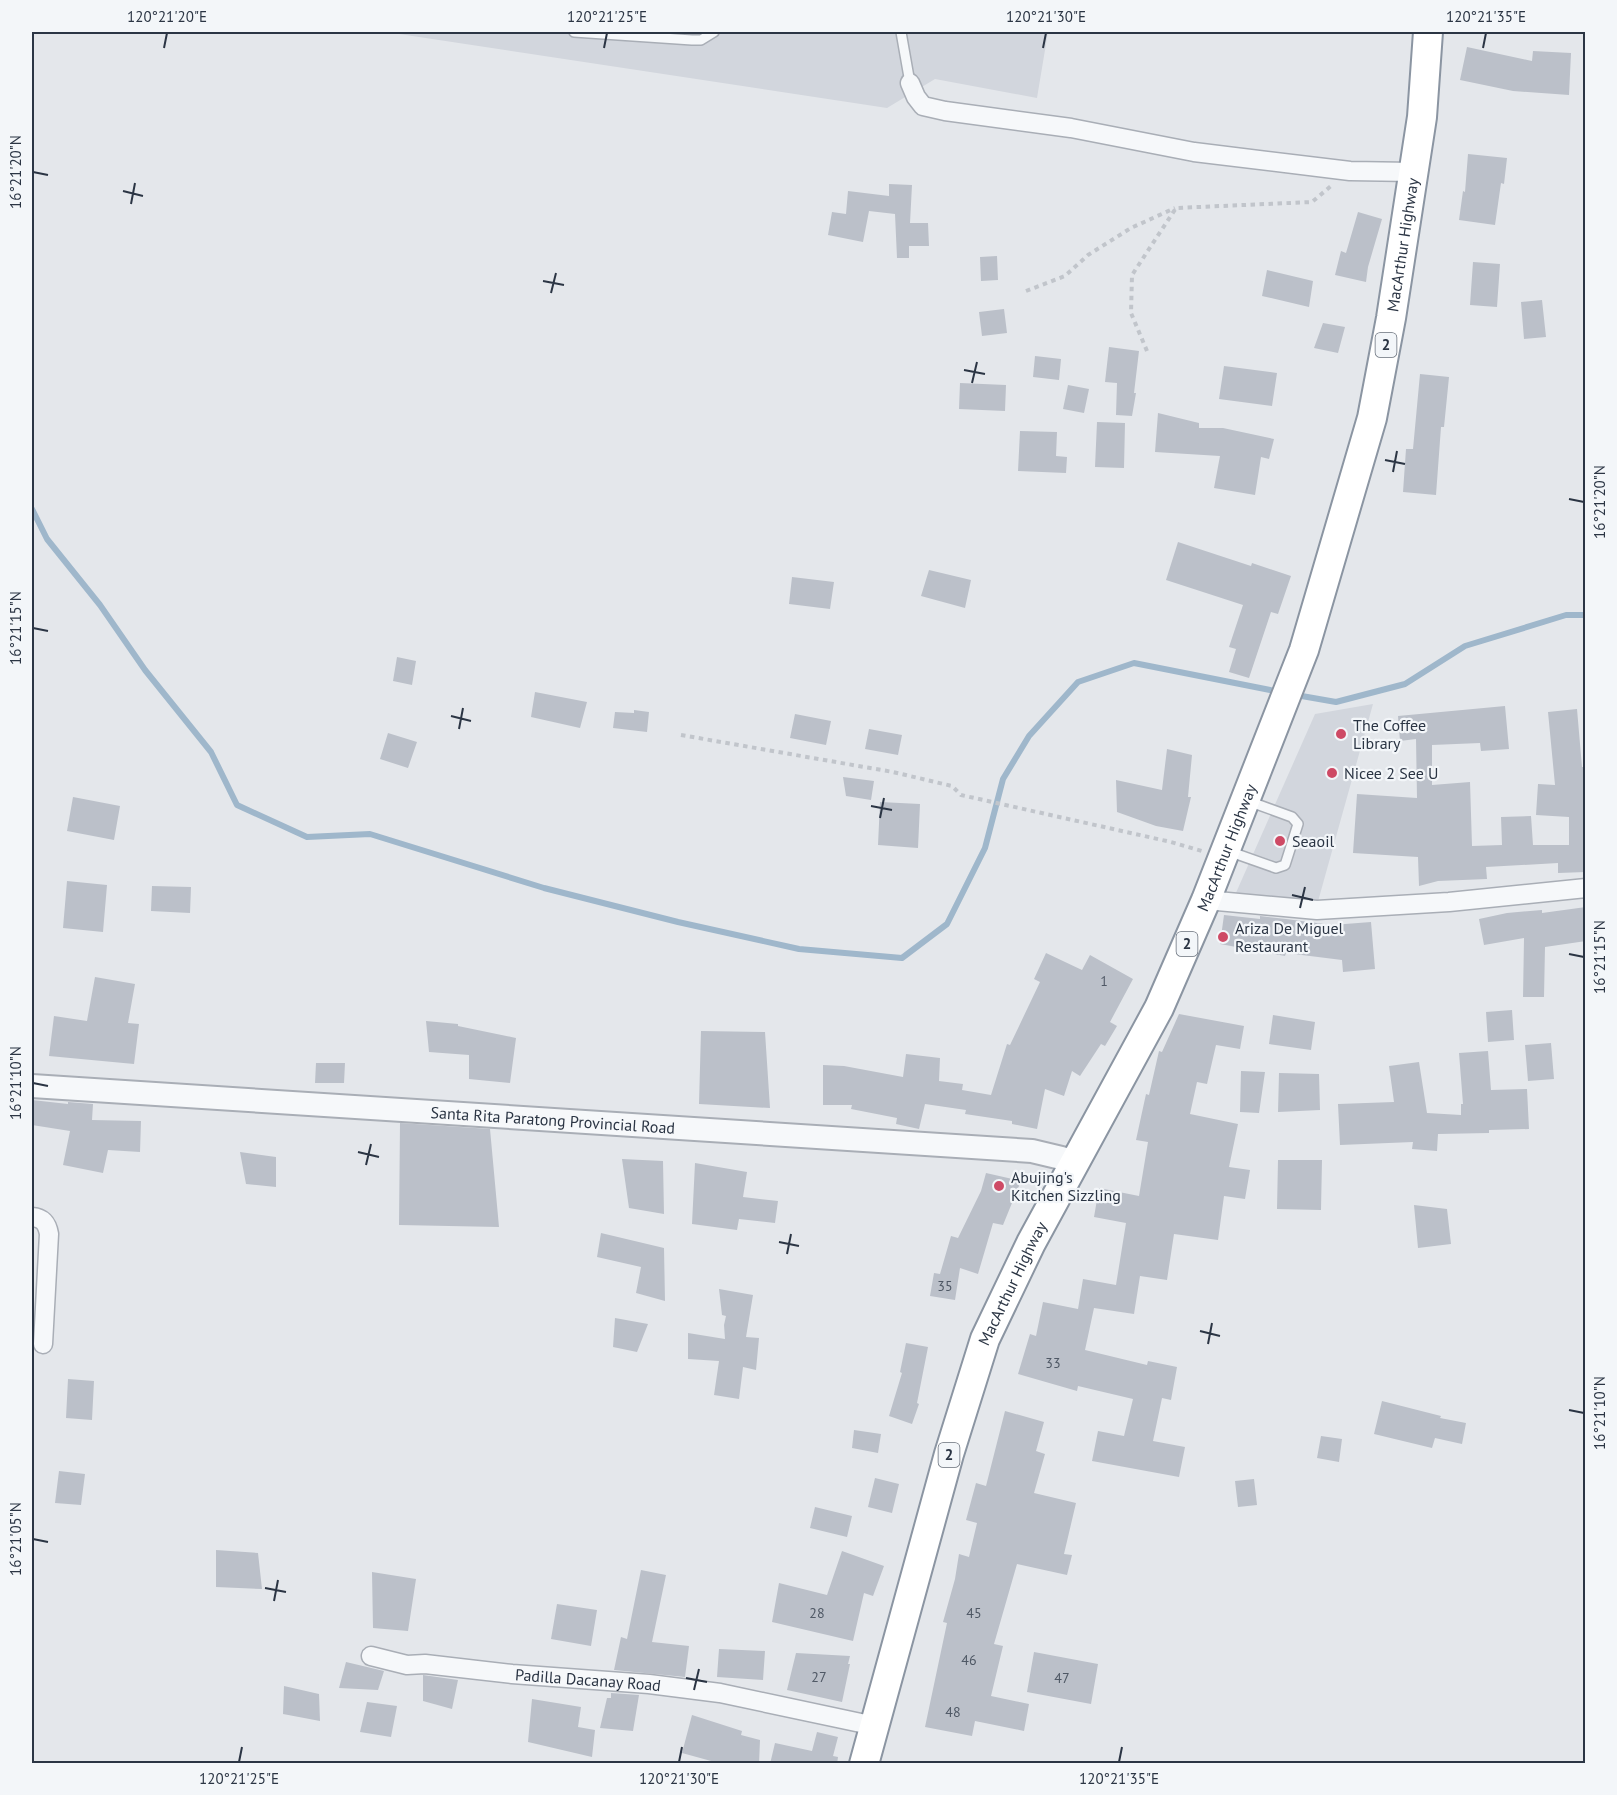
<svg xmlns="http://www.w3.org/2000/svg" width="1617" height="1795" viewBox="0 0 1617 1795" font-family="'PT Sans',sans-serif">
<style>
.built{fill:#d2d6dd}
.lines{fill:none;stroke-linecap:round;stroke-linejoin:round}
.stream{stroke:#9fb7cb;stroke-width:6}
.building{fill:#bbc0c9}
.service-casing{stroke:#a9aeb6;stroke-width:12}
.minor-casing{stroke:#a9aeb6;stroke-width:21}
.tertiary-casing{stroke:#a9aeb6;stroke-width:26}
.trunk-casing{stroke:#8b95a2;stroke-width:32}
.path{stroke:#c1c5cb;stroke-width:4;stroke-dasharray:4.5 4.5;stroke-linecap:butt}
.service{stroke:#f6f8fa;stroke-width:9}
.minor{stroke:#f6f8fa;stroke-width:18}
.tertiary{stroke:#f6f8fa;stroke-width:22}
.trunk{stroke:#fff;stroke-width:28}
.ticks{fill:none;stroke:#2b3544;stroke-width:2}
.poi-dot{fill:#ce4a65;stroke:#f3f6f9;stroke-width:2}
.labels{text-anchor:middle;stroke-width:4.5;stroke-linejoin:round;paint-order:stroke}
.number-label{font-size:14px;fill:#4f5865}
.shield{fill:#f3f6f9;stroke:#676f7a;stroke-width:1.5}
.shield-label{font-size:15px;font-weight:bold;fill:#2b3544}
.street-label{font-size:16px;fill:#2b3544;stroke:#f3f6f9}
.poi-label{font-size:16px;fill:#2b3544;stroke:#f3f6f9;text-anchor:start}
.neatline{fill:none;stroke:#2b3544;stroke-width:2}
.ticks-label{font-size:15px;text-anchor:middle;fill:#2b3544}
</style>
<rect width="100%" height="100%" fill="#e4e7eb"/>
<path class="built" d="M386 32H1048L1037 98 935 79 887 108Z
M1373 704 1317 905 1235 895 1315 714Z"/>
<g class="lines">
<path class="stream" d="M32 509 47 539 100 605 145 670 211 752 237 805 307 837 370 834 544 888 678 922 799 949 902 958 947 924 985 848 1003 779 1029 736 1078 682 1134 663 1280 692
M1296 695 1336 702 1405 684 1465 646 1566 615H1586"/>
</g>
<path class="building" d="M1467 47 1532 61 1533 51 1571 53 1569 95 1513 91 1460 80Z
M1468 154 1507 158 1504 184 1501 183 1495 225 1459 220 1463 191 1465 192Z
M889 184 912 185 910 223H928L929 246H909V258H897L895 214 869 211 863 242 828 235 832 212 846 214 848 191 889 196Z
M1358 212 1382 219 1368 267 1366 282 1335 275 1341 251 1346 253Z
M997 256 998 280 981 281 980 257Z
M1473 262 1500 264 1497 307 1470 305Z
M1267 270 1313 281 1309 307 1262 296Z
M1542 300 1546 337 1524 339 1521 302Z
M1004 309 1007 333 982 336 979 312Z
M1323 323 1345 327 1338 353 1314 348Z
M1109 347 1139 351 1134 393H1136L1132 416 1116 415 1117 383 1105 382Z
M1035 356 1061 359 1059 380 1033 377Z
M1224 366 1277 373 1272 406 1219 399Z
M1420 374 1449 377 1444 427H1441L1436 495 1403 492 1406 449H1413Z
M960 383 1006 385 1005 411 959 409Z
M1068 385 1089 389 1084 413 1063 409Z
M1158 413 1199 423V428H1223L1274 439 1269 459 1261 457 1255 495 1214 488 1220 456 1155 452Z
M1097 422 1125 423 1124 468 1095 467Z
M1020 431 1057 432 1056 456 1067 457 1066 473 1018 471Z
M1178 542 1251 566 1252 563 1291 576 1278 614 1271 612 1249 678 1229 672 1236 649 1229 647 1243 605 1166 580Z
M929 570 971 580 965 608 921 596Z
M792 577 834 582 830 609 789 604Z
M397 657 416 661 412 685 393 681Z
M535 692 587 702 580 728 531 717Z
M1505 706 1509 749 1481 751 1480 743 1432 745V785L1470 782 1472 846 1502 845 1501 817 1531 816 1533 845H1569V817L1536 815 1538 784 1555 785 1548 712 1577 709 1582 767H1586V872L1558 873V863L1486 867 1487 879 1438 881 1419 886 1418 857 1353 853 1357 794 1417 798 1416 739 1400 741 1398 716Z
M634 710 649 712 647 732 613 728 615 712 634 713Z
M795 714 831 721 826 745 790 738Z
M869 729 902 735 898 755 865 749Z
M388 733 417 742 408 768 380 759Z
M1167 749 1192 755 1188 797H1191L1183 831 1156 826 1117 812 1116 780 1162 790Z
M843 777 874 781 871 800 846 796Z
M73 797 120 806 114 840 67 831Z
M880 802 920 804 918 848 878 845Z
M67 881 107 885 103 932 63 928Z
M152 886 191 887 190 913 151 911Z
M1586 907V941L1545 947 1544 997H1523L1524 938 1484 945 1479 919 1507 913 1542 910V913Z
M1224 915 1260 919V916L1286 919 1332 925 1371 922 1375 969 1343 972 1342 960 1286 953 1285 956 1220 944Z
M1046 953 1082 970 1090 955 1133 979 1110 1022 1117 1026 1105 1046 1101 1044 1080 1076 1072 1071 1064 1096 1045 1089 1037 1129 1012 1124V1121L965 1114 966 1110 925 1104 919 1129 896 1124 897 1118 851 1109 852 1105H823V1065L844 1066 903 1077 906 1054 940 1058 939 1081 963 1084 962 1090 991 1095 1007 1044 1010 1045 1040 982 1034 979Z
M95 977 135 984 128 1023 139 1024 134 1064 49 1056 54 1016 87 1021Z
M1512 1010 1514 1040 1488 1042 1486 1012Z
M1179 1014 1244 1026 1240 1049 1216 1045 1207 1084 1197 1082 1190 1114 1238 1124 1229 1167 1250 1170 1245 1199 1224 1196 1218 1240 1174 1234 1167 1280 1140 1276 1134 1314 1094 1308 1085 1350 1147 1365 1148 1361 1177 1367 1171 1400 1162 1398 1153 1441 1185 1447 1179 1477 1092 1461 1098 1431 1124 1436 1133 1399 1078 1386 1077 1391 1018 1374 1030 1334 1036 1336 1043 1302 1078 1309 1083 1279 1116 1285 1126 1223 1094 1217 1099 1188 1139 1196 1148 1142 1136 1140 1146 1094 1149 1095 1159 1051 1162 1052Z
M1273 1015 1315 1022 1311 1050 1269 1044Z
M426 1021 458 1024V1026L516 1038 510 1083 469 1079V1055L429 1052Z
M701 1031 765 1032 770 1108 699 1104Z
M1551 1043 1554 1079 1528 1081 1525 1045Z
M1488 1051 1491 1090 1527 1089 1529 1129 1489 1130V1133L1438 1134 1437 1151 1412 1149 1413 1142 1340 1145 1338 1104 1394 1102 1389 1066 1419 1062 1427 1113 1461 1115V1104H1463L1459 1053Z
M316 1063H345L344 1083H315Z
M1241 1071 1265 1072 1259 1113 1240 1112Z
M1279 1073 1319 1074 1320 1110 1278 1112Z
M32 1100 68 1104V1102L93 1104 92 1120 141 1121 140 1152 108 1150 103 1173 63 1165 70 1131 32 1125Z
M400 1123 490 1129 499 1227 399 1225Z
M240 1152 276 1157V1187L246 1184Z
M622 1159 663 1161 664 1214 629 1208Z
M1278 1160H1322L1321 1210 1277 1209Z
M695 1163 747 1172 743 1197 778 1201 775 1223 739 1219 737 1230 692 1224Z
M986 1173 1021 1181 1003 1225 993 1223 978 1274 960 1268 955 1300 930 1296 934 1273 940 1274 951 1236 958 1238 981 1191Z
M1414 1205 1447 1209 1451 1244 1418 1248Z
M601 1233 664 1248 665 1301 636 1293 641 1267 597 1257Z
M719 1289 753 1295 746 1337 759 1338 756 1370 743 1367 739 1399 714 1395 719 1361 688 1359V1333L725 1339 724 1325 726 1316 722 1315Z
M615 1318 648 1324 637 1352 613 1347Z
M906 1343 928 1347 917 1403 919 1404 912 1424 889 1416 902 1373 900 1372Z
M68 1379 94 1381 92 1420 66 1418Z
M1382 1401 1441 1416 1440 1418 1466 1423 1462 1444 1435 1438 1432 1448 1374 1434Z
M1005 1411 1044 1422 1036 1451 1045 1454 1034 1493 1076 1503 1064 1554 1072 1555 1067 1575 1017 1564 994 1644 1003 1646 991 1696 1029 1704 1024 1731 975 1721 972 1736 925 1727 947 1623 943 1622 955 1579 959 1554 969 1557 977 1523 966 1520 976 1483 986 1486Z
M854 1430 881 1434 878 1453 852 1448Z
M1321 1436 1342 1439 1339 1462 1317 1458Z
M59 1471 85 1474 81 1505 55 1503Z
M875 1478 899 1484 892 1513 868 1507Z
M1254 1479 1257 1505 1238 1507 1235 1481Z
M815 1507 852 1516 847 1537 810 1528Z
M216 1550 258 1553 262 1589 216 1587Z
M842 1551 884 1566 873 1596 864 1593 853 1641 772 1622 779 1583 827 1595Z
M641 1570 666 1575 652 1642 689 1646 685 1677 614 1670 621 1637 627 1639Z
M372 1572 416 1579 408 1631 373 1628Z
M557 1604 597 1610 591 1646 551 1639Z
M719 1649 765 1651 763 1680 717 1677Z
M1034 1652 1098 1664 1091 1704 1027 1692Z
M796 1653 850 1656 848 1664H850L842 1702 787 1690Z
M346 1662 384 1671 378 1690 339 1688Z
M423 1675 458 1680 452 1709 423 1701Z
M284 1686 319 1694 320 1721 283 1714Z
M611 1693 639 1695 633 1731 600 1728 607 1698H611Z
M532 1699 581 1707 578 1727 595 1730 592 1757 528 1742Z
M367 1702 397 1706 391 1737 360 1732Z
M692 1715 742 1731 741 1735 760 1740 759 1764H722L682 1753Z
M817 1732 838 1737 833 1756 838 1757 837 1764H770L775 1743 812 1751Z"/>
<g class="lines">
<defs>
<path id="service" d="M574 32 692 40H701L714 32
M901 32 910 83
M1228 851 1276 868 1285 865 1298 824 1292 817 1248 801"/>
<g id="minor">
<path d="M910 83 916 97 923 106 945 111 1071 128 1194 152 1350 171 1413 172"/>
<path d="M1206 900 1317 910 1449 902 1586 888"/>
<path d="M32 1217C43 1218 47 1223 49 1234L43 1344"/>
<path id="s1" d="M371 1656 407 1665 425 1664 512 1674 649 1684 720 1693 875 1726"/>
</g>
<g id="tertiary">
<path id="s2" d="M32 1086 1032 1151 1074 1161"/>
</g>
<g id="trunk">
<path id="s3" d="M864 1764 949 1454 985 1339 1031 1243 1159 1008 1206 900 1304 650 1372 418 1391 318 1422 117 1428 32"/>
</g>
</defs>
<use href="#service" class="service-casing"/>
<use href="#minor" class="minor-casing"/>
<use href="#tertiary" class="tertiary-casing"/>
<use href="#trunk" class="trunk-casing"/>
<path class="path" d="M1026 291 1065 276 1088 255 1131 228 1175 208
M1147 351 1131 313 1132 275 1176 208 1312 202 1331 186
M681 735 893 772 952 786 961 795 1171 842 1202 851"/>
<use href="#service" class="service"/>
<use href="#minor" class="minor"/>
<use href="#tertiary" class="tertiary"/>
<use href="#trunk" class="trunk"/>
</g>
<path class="ticks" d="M164 48 167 33M604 48 607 33M1043 48 1046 33M1483 48 1486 33M33 172 48 175M123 191 143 196M131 204 135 183M543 281 564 285M551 293 556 273M964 370 985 374M972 383 977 362M1385 460 1405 464M1393 472 1397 451M1569 499 1584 502M33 628 48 631M451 716 471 721M459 729 463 708M871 806 892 810M880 818 884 798M1292 895 1313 900M1300 908 1305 887M1569 954 1584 957M33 1083 48 1086M358 1152 379 1157M366 1165 371 1144M779 1242 799 1246M787 1254 791 1234M1200 1331 1220 1336M1208 1344 1212 1323M1569 1410 1584 1413M33 1539 48 1542M265 1588 286 1592M274 1601 278 1580M686 1678 707 1682M694 1690 699 1669M239 1762 242 1747M679 1762 682 1747M1119 1762 1122 1747"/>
<g class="poi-dot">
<circle cx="1341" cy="734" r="6"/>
<circle cx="1332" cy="773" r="6"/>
<circle cx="1280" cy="841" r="6"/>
<circle cx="1223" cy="937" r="6"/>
<circle cx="999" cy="1186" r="6"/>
</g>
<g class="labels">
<g class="number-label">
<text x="1104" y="986">1</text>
<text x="945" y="1291">35</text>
<text x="1053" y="1368">33</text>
<text x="817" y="1618">28</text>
<text x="974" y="1618">45</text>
<text x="969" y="1665">46</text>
<text x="819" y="1682">27</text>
<text x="1062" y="1683">47</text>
<text x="953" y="1717">48</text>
</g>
<g class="shield">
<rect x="1375.5" y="333" width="21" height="24" rx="4.5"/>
<rect x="1176.5" y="932" width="21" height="24" rx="4.5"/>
<rect x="938.5" y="1443" width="21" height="24" rx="4.5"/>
</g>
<g class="shield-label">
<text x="1386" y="350">2</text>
<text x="1187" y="949">2</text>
<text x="949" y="1460">2</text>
</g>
<g class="street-label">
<text dy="6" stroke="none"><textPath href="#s3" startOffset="1620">MacArthur Highway</textPath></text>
<text dy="6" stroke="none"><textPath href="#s3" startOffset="990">MacArthur Highway</textPath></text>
<text dy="6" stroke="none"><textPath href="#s2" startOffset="522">Santa Rita Paratong Provincial Road</textPath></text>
<text dy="6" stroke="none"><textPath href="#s3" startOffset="504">MacArthur Highway</textPath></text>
<text dy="6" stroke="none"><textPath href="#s1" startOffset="219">Padilla Dacanay Road</textPath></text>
</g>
<g class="poi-label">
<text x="1353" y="731">The Coffee<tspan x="1353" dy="18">Library</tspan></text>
<text x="1344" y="779">Nicee 2 See U</text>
<text x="1292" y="847">Seaoil</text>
<text x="1235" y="934">Ariza De Miguel<tspan x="1235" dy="18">Restaurant</tspan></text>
<text x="1011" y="1183">Abujing's<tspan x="1011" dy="18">Kitchen Sizzling</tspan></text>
</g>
</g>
<rect width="1617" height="1795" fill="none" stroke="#f3f6f9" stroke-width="66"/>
<rect x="33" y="33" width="1551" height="1729" class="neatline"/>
<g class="ticks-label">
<text x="167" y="22">120°21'20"E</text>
<text x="607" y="22">120°21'25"E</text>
<text x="1046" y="22">120°21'30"E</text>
<text x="1486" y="22">120°21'35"E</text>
<text transform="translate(16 172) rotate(-90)" y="5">16°21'20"N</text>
<text transform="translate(1600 502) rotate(-90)" y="5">16°21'20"N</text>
<text transform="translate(16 628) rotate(-90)" y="5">16°21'15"N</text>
<text transform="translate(1600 957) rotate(-90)" y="5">16°21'15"N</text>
<text transform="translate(16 1083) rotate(-90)" y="5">16°21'10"N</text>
<text transform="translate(1600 1413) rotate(-90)" y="5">16°21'10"N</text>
<text transform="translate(16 1539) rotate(-90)" y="5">16°21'05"N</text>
<text x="239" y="1784">120°21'25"E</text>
<text x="679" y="1784">120°21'30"E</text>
<text x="1119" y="1784">120°21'35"E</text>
</g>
</svg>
